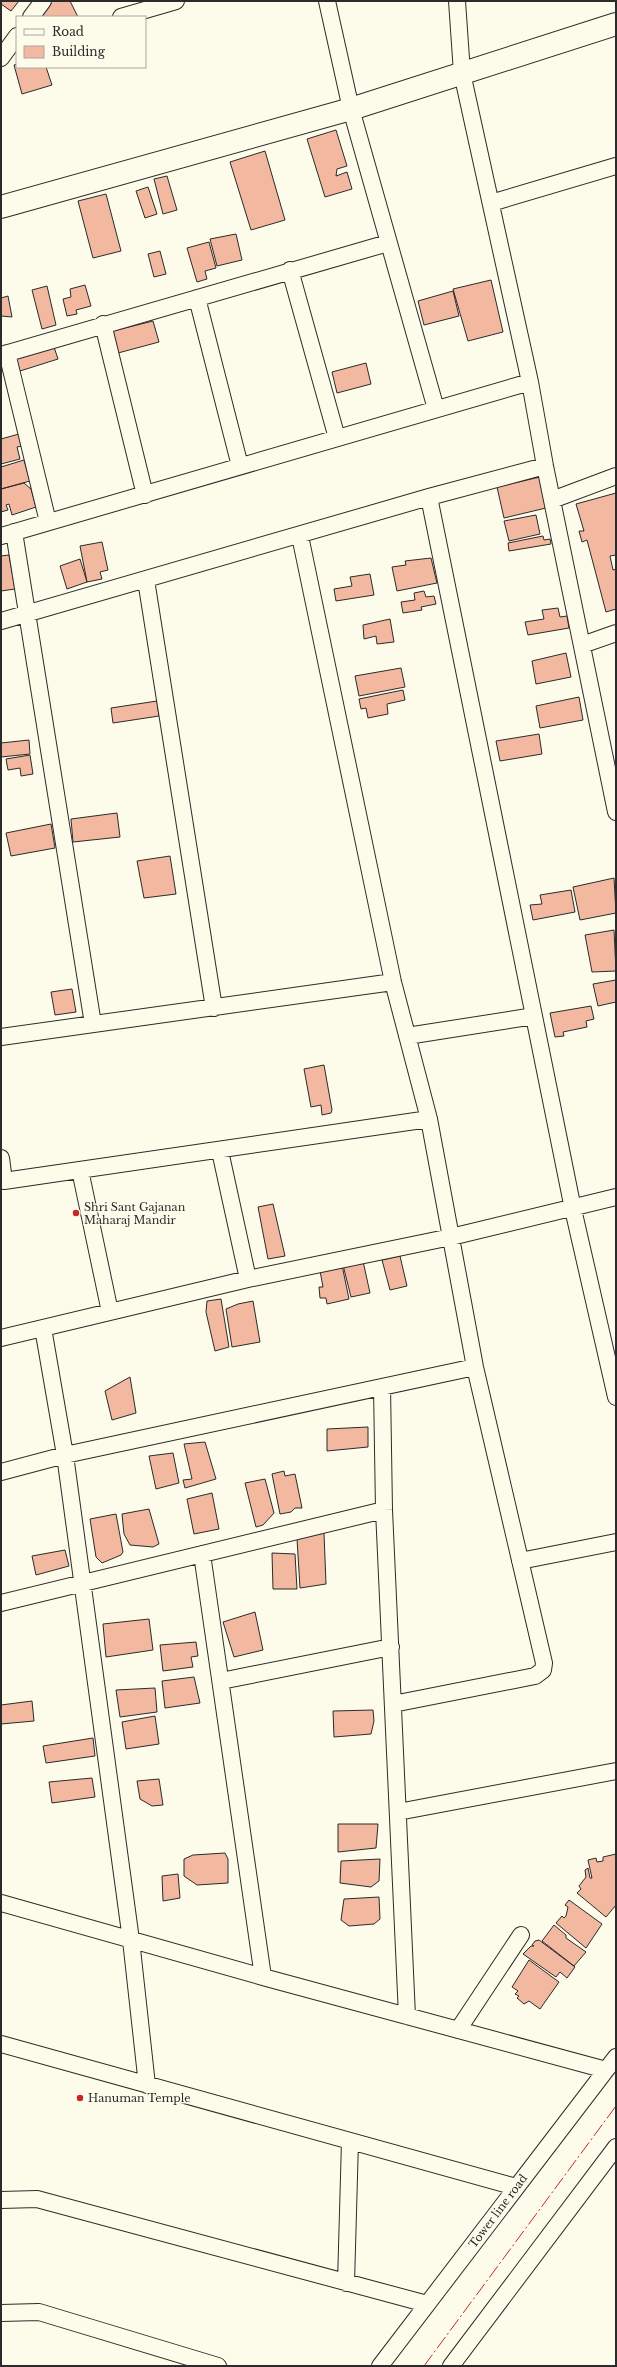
<svg xmlns="http://www.w3.org/2000/svg" width="617" height="2367" viewBox="0 0 617 2367" font-family="'Libre Baskerville',serif">
<style>
.building{fill:#f2b8a0;stroke:#2b2b2b}
.lines{fill:none;stroke-linecap:round;stroke-linejoin:round}
.street-casing{stroke:#2b2b2b;stroke-width:18}
.secondary-casing{stroke:#2b2b2b;stroke-width:24}
.street{stroke:#fdfbea;stroke-width:16}
.secondary{stroke:#fdfbea;stroke-width:22}
.power{stroke:#c62828;stroke-width:1;stroke-dasharray:14 3 2 3;stroke-linecap:butt}
.poi-dot{fill:#c62828;stroke:#fdfbea;stroke-width:1.5}
.labels{text-anchor:middle;stroke-width:3;stroke-linejoin:round;paint-order:stroke}
.poi-label{font-size:11px;fill:#2b2b2b;stroke:#fdfbea;text-anchor:start}
.street-label{font-size:11px;fill:#2b2b2b;stroke:#fdfbea}
</style>
<rect width="100%" height="100%" fill="#fdfbea"/>
<path class="building" d="M1 1H19L11 11 1 4Z
M52 1H70L78 17H40Z
M17 64V67H46L52 85 22 94 14 65Z
M336 130 347 166 337 169 336 176 347 172 352 189 325 197 307 139Z
M265 151 285 220 251 230 230 162Z
M167 176 177 210 163 214 154 179Z
M148 187 157 214 145 218 136 191Z
M106 194 121 251 93 258 78 201Z
M236 234 242 260 217 266 210 239Z
M209 242 216 268 205 271 207 279 197 282 187 248Z
M160 251 166 274 154 277 148 254Z
M491 280 503 332 468 341 453 289Z
M85 285 91 306 76 310 77 314 67 316 63 299 71 297 70 289Z
M47 286 56 325 42 329 32 290Z
M453 291 459 316 424 325 418 301Z
M8 296 12 317 1 316V298Z
M153 321 159 342 118 353 113 331Z
M53 344 58 359 20 371 15 356Z
M366 363 371 384 337 393 332 372Z
M19 434 22 446 17 447 20 459 1 464V439Z
M24 460 30 481 1 489V467Z
M540 477 546 508 504 518 497 487Z
M24 483 31 489 36 507 12 515 9 504 6 505 8 510 1 512V489Z
M616 493V555L610 556 613 570 616 569V609L606 612 587 540 582 542 579 531H584L576 504Z
M536 515 540 534 509 541 504 521Z
M543 536 544 540 550 539 551 544 509 551 508 543Z
M102 542 108 570 100 572 102 579 87 582 80 546Z
M9 555 15 589 1 591V556Z
M431 558 437 583 397 591 392 567 406 565 405 561Z
M80 559 87 582 67 589 60 566Z
M370 574 374 595 336 601 334 589 352 586 350 577Z
M424 591 426 597 434 596 436 604 421 607 422 610 403 613 401 602 415 600 414 593Z
M558 608 560 617 567 616 569 628 528 635 525 622 544 619 542 610Z
M390 619 394 642 377 644 376 636 364 639 363 625Z
M566 653 571 677 536 684 532 661Z
M401 668 405 687 359 696 355 676Z
M403 690 405 700 387 704 388 714 368 718 366 708 361 709 359 699Z
M579 697 583 720 540 728 536 706Z
M157 701 159 716 113 723 111 708Z
M539 734 542 754 500 761 496 741Z
M29 740 30 754 1 757V743Z
M30 755 33 774 21 776 20 768 8 770 6 759Z
M117 813 120 837 73 842 71 819Z
M51 824 55 848 11 856 6 833Z
M170 856 176 894 144 898 137 861Z
M614 878 616 913 580 920 573 887Z
M571 890 575 912 533 920 530 905 542 904 540 895Z
M614 930 616 971 592 972 585 935Z
M616 980V1002L598 1006 593 984Z
M72 989 76 1012 55 1015 51 992Z
M591 1006 594 1019 586 1021 587 1027 563 1032 564 1036 555 1037 550 1013Z
M324 1065 332 1110 331 1113 322 1115 321 1105 311 1107 304 1069Z
M273 1204 285 1256 268 1259 258 1207Z
M400 1256 407 1286 390 1290 382 1260Z
M363 1261 370 1293 351 1297 343 1265Z
M342 1265 349 1299 327 1304 326 1298H320L319 1287H323L320 1271Z
M221 1299 229 1347 215 1351 206 1312 207 1301Z
M253 1301 260 1342 232 1347 226 1309 238 1304Z
M130 1377 136 1413 112 1420 105 1391Z
M368 1427V1447L327 1451V1429Z
M205 1442 216 1479 185 1488 183 1480 192 1479 184 1444Z
M173 1453 179 1483 156 1489 149 1456Z
M284 1471 285 1476 295 1474 302 1508H295L291 1512 280 1514 272 1474Z
M265 1479 274 1513 263 1525 256 1527 245 1483Z
M212 1493 219 1529 194 1534 187 1499Z
M149 1509 159 1544 153 1547 130 1545 124 1534 122 1514Z
M116 1514 123 1552 121 1555 102 1563 96 1557 90 1519Z
M324 1533 326 1584 300 1588 297 1539Z
M65 1550 69 1566 36 1575 32 1556Z
M272 1553 295 1554 297 1589H273Z
M255 1612 263 1650 234 1657 223 1622Z
M149 1619 153 1650 106 1657 103 1624Z
M196 1642 198 1656 191 1657 193 1667 163 1671 160 1645Z
M194 1677 200 1703 165 1708 162 1681Z
M155 1688 157 1712 120 1717 116 1690Z
M32 1701 34 1721 1 1724V1705Z
M373 1710 374 1721 371 1734 334 1737 333 1711Z
M155 1716 159 1744 126 1749 122 1722Z
M93 1738 95 1756 46 1763 43 1746Z
M92 1778 95 1797 52 1803 49 1782Z
M159 1779 163 1805 152 1806 140 1799 137 1781Z
M338 1824H378L376 1848 338 1852Z
M225 1853 228 1859V1883L197 1885 184 1876V1859L193 1855Z
M616 1854V1905L606 1917 577 1893 581 1889 579 1886 586 1877 585 1870 588 1868 590 1878H592L588 1860 596 1858 597 1862 603 1861V1857Z
M380 1859 379 1881 371 1887 340 1883 341 1861Z
M178 1874 180 1898 163 1901 162 1876Z
M379 1897 380 1919 374 1924 349 1926 341 1920 344 1899Z
M569 1900 602 1924 586 1948 556 1923 562 1916 564 1918 566 1916 568 1907 565 1905Z
M554 1925 566 1935V1938L586 1952 574 1966 542 1941Z
M539 1940 575 1967 567 1978 560 1972 556 1977 523 1954 531 1946H534L532 1945 535 1941Z
M529 1960 559 1982 540 2009 529 2001 524 2004 517 1998 519 1996 515 1994 518 1991 512 1987Z"/>
<g class="lines">
<defs>
<path id="street" d="M327 1 351 109 436 409
M457 1 462 73 530 382 545 466 616 812
M31 17 43 1
M121 17 176 1
M1 58 17 36
M491 203 616 166
M290 270 337 438
M197 298 240 466
M103 324 145 495
M7 353 48 522
M1 355 388 243
M429 497 573 1209 616 1397
M552 500 616 476
M14 532 93 1024
M1 536 530 382
M300 536 393 982 429 1119 475 1367 544 1663 543 1670 535 1676 393 1704
M146 580 214 1008
M1 621 429 497 545 466
M582 645 616 633
M407 1036 534 1016
M1 1037 393 982
M220 1151 248 1279
M1 1158 4 1181 429 1119
M80 1170 110 1312
M43 1328 65 1455 131 1940 147 2085
M1 1338 248 1279 451 1237 616 1197
M382 1387 384 1510 407 2016
M1 1472 65 1455 475 1367
M202 1554 263 1977
M520 1561 616 1542
M1 1603 384 1510
M221 1681 391 1647
M398 1812 616 1771
M1 1903 263 1977 606 2070
M458 2030 521 1935
M1 2044 516 2187
M1 2200 37 2199 427 2304
M346 2283 350 2141
M1 2313 39 2312 218 2366
M380 2366 616 2057
M451 2366 616 2147"/>
<path id="secondary" d="M1 207 351 109 616 24"/>
</defs>
<use href="#street" class="street-casing"/>
<use href="#secondary" class="secondary-casing"/>
<use href="#street" class="street"/>
<use href="#secondary" class="secondary"/>
<path class="power" d="M424 2366 616 2106"/>
</g>
<g class="poi-dot">
<circle cx="76" cy="1213" r="4"/>
<circle cx="80" cy="2098" r="4"/>
</g>
<g class="labels">
<g class="poi-label">
<text x="84" y="1211">Shri Sant Gajanan<tspan x="84" dy="13">Maharaj Mandir</tspan></text>
<text x="88" y="2102">Hanuman Temple</text>
</g>
<g class="street-label">
<text transform="translate(498 2211) rotate(-53)" y="4">Tower line road</text>
</g>
</g>
<rect width="617" height="2367" fill="none" stroke="#2b2b2b" stroke-width="4"/>
<rect x="16" y="16" width="130" height="52" fill="#fdfbea" stroke="#a9a89e"/>
<rect x="24" y="29" width="20" height="6" fill="#fdfbea" stroke="#a9a89e"/>
<text x="52" y="36" font-size="12" fill="#2b2b2b">Road</text>
<rect x="24" y="46" width="20" height="12" fill="#f2b8a0" stroke="#a9a89e"/>
<text x="52" y="56" font-size="12" fill="#2b2b2b">Building</text>
</svg>
